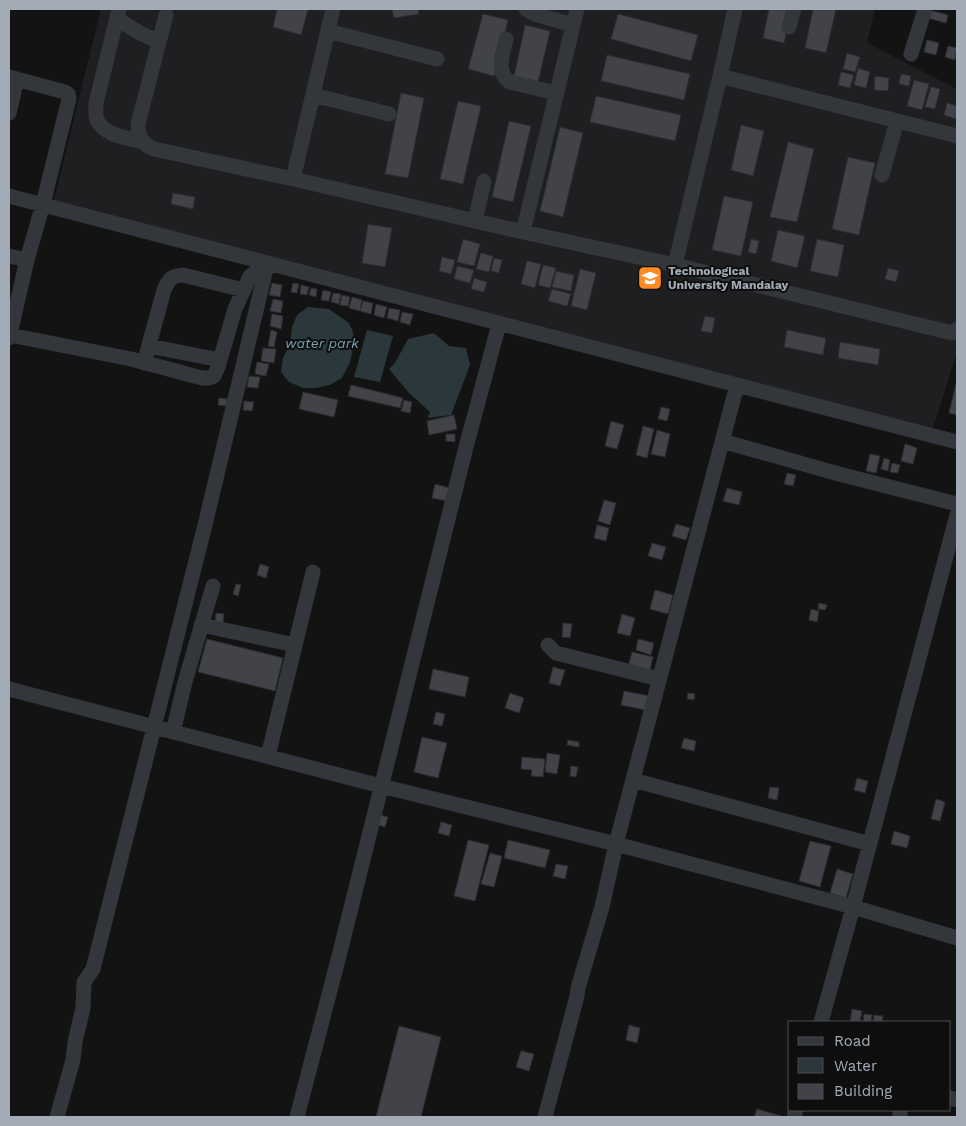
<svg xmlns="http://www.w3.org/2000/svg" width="966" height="1126" viewBox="0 0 966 1126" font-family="'Work Sans',sans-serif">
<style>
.built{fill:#1f1f21}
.water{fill:#2a373b}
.building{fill:#414348;stroke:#2c2d31}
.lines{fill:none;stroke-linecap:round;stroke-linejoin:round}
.minor{stroke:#33363a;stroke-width:15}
.labels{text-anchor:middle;stroke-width:4;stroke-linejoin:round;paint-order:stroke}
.poi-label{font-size:12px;font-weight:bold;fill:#a3acb6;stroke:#0e0e0f;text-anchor:start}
.water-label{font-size:14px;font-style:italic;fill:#77a3b4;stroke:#0e0e0f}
</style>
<rect width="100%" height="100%" fill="#131314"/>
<path class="built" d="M101 9H875L867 43 957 89V352L933 428 53 204Z"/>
<path class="water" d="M308 307 329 309 349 323 353 332 354 344 350 362 342 378 330 385 316 388H303L289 382 281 372 283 358 290 344 292 327 297 315Z
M367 330 393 336 380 382 354 377Z
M434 333 449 346 466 348 470 365 451 415 428 418 430 412 409 393 389 369 395 363 408 339Z"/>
<path class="building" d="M277 9H308L301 35 273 27Z
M392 9H418L419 14 394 18Z
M769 9H791L784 43 763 38Z
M813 9H836L826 53 805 48Z
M929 10 948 15 946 23 927 18Z
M483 14 508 20 494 76 468 69Z
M618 14 698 35 691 61 611 39Z
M525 25 550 31 537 87 513 81Z
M927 40 939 43 936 55 924 52Z
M948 46 957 48 955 60 945 57Z
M847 53 860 57 855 72 843 69Z
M607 55 690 74 684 100 601 81Z
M858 68 870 72 866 88 854 85Z
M841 72 854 75 850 88 838 85Z
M901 74 911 76 909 86 899 84Z
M875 76 889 78 888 91 874 90Z
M914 80 929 84 922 110 907 106Z
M931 87 940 89 935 109 925 107Z
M401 93 424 98 408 178 385 174Z
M596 96 681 115 675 141 590 122Z
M458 101 481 106 463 184 440 179Z
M947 103 957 106 956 119 944 115Z
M509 121 531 126 513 202 492 197Z
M741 125 764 131 753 176 731 170Z
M560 127 583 133 563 217 540 211Z
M788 142 814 149 797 222 770 217Z
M848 157 875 163 859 235 832 229Z
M173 193 195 197 193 209 171 204Z
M724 196 753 202 741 256 712 250Z
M368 224 392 228 385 267 362 263Z
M778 230 805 236 797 268 771 261Z
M463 239 480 244 474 266 457 262Z
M751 239 759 241 756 254 748 252Z
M817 239 844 245 838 277 810 271Z
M481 253 493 256 489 272 476 269Z
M442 257 455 260 451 274 439 271Z
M494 258 502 260 499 273 491 271Z
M527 261 541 264 535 288 521 284Z
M543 265 556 268 550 288 538 285Z
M457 266 474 270 470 283 454 279Z
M888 268 899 271 896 282 885 279Z
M580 269 596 273 587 310 571 306Z
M556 271 574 275 571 291 552 287Z
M474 278 487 282 484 292 471 289Z
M272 283 282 285 280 297 269 295Z
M293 283 299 284 297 293 291 292Z
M301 285 309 287 307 295 300 294Z
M311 288 317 289 316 297 309 295Z
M552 289 571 294 567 306 548 301Z
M323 290 331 292 329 301 321 300Z
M333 293 341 294 339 304 331 302Z
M342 295 350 297 348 306 340 305Z
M352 297 362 300 360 311 349 308Z
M273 299 283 301 281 313 270 311Z
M363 301 373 303 371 314 360 311Z
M376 304 387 307 384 318 374 315Z
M389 308 400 310 398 321 387 318Z
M402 312 413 314 410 325 400 322Z
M272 314 283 316 281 329 270 326Z
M705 316 715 318 712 333 701 331Z
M271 330 277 332 274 347 268 346Z
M787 330 826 338 823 355 784 347Z
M840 342 880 349 878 365 838 358Z
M263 348 276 349 274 363 261 361Z
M257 362 269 364 266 376 255 374Z
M249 376 260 377 258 388 247 387Z
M957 379V415L949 413Z
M351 385 403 398 400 408 348 396Z
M303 392 338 400 334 417 299 409Z
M219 398 227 399 226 406 218 405Z
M404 400 412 402 410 413 401 411Z
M244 401 254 402 252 411 243 410Z
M661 407 670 409 667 421 658 419Z
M454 415 457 429 429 435 427 421Z
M611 421 624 425 617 449 605 446Z
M643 426 654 429 647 458 636 455Z
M657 430 670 434 665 457 651 454Z
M446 434H455V442L446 441Z
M905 444 917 448 913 464 901 461Z
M870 454 880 456 876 473 866 471Z
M884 458 890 460 888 471 881 469Z
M892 463 900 465 898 473 890 472Z
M787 473 796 475 793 486 784 484Z
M435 484 450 488 447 501 432 498Z
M727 488 742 492 739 505 723 501Z
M604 500 616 503 610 525 598 521Z
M676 524 690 528 686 540 672 536Z
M597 525 609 528 606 541 594 538Z
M652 543 666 547 662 560 648 556Z
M260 564 269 567 266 578 257 575Z
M236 584 241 585 238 596 233 594Z
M655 590 673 595 668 614 650 609Z
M819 603 827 605 825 610 818 609Z
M811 609 819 611 817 622 809 620Z
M216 613 224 614 223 623 215 622Z
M622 614 635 618 630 636 617 633Z
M563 623 572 624 570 638 562 637Z
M207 639 283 658 275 691 198 672Z
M638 639 654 643 651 655 636 650Z
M632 652 653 657 649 673 628 667Z
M553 667 565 670 560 686 549 683Z
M433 669 469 677 465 697 429 689Z
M624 691 649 696 646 710 621 705Z
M510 693 524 698 519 713 505 708Z
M688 693 695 694 694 700 687 699Z
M436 712 445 714 442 726 433 724Z
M422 737 447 743 438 778 414 772Z
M684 738 696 741 694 751 681 748Z
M568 740 579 742V747L567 745Z
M547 753 560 755 557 774 545 772Z
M522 757 545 759 543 777 531 776 532 770 521 769Z
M571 766 578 767 576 777 570 776Z
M857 778 868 781 865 793 854 790Z
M770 787 779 788 777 800 768 798Z
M936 799 945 802 940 821 931 819Z
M380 815 388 817 385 827 378 825Z
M441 822 452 825 449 836 438 833Z
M894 831 910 836 907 848 891 844Z
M468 840 489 845 475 901 454 896Z
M508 840 550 850 545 868 504 858Z
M810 841 831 846 820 887 799 881Z
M490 853 502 856 494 887 481 884Z
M556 864 568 866 565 879 553 876Z
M837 869 853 874 846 898 830 893Z
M852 1009 862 1011 860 1022H850Z
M864 1014 872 1015 871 1022H863Z
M874 1015 883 1016 882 1022H873Z
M629 1025 640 1028 637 1043 626 1040Z
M399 1026 441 1037 421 1117H376Z
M521 1051 534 1054 529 1071 516 1067Z
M757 1109 785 1117H754Z"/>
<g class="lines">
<path class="minor" d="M119 9 96 103C96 109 95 115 97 120 105 136 127 138 143 142
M526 9 535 14 572 25
M166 15 138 124C138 137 142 144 154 149L293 179 523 232 675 265 952 333 957 329
M117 18C130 28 142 35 158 41
M789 27 794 9
M328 31 437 59
M506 39C503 55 495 72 510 82L556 93
M911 54 925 9
M720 76 957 136
M9 77 65 92 68 94 69 99 43 204 27 260 9 338
M313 95 389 114
M9 113 17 79
M882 175 897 121
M293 179 333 9
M9 196 957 442
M475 221 484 181
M523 232 577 9
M9 256 27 260
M675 265 720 76 735 9
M10 335 131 359 202 378H209L214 376 218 367 235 309 250 276 255 273H265
M149 346 220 360
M144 363 164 290C169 280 170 276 183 275L244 290
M722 441 839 474 957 504
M201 625 295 645
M548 645 556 653 659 679
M9 689 377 785 616 844 853 907 957 938
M173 732 185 682 213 586
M268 756 313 572
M633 780 870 844
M821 1022 853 907 957 515
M950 1098 957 1100
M900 1110V1117
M57 1117 73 1060 75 1042 83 1008 84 982 93 969 205 525 265 273 269 263
M297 1117 339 956 466 447 499 324
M545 1117 577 996 578 988 602 907 616 844 737 385
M794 1117 796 1110"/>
</g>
<defs>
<symbol id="university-square" viewBox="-11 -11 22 22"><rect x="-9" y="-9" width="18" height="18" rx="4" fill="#fd8a22" stroke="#0e0e0f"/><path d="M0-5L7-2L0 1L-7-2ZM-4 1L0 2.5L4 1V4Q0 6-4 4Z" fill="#fff"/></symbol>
</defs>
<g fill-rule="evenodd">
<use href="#university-square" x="636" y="264" width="28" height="28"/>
</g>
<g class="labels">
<g class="poi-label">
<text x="668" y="275">Technological<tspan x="668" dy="14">University Mandalay</tspan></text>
</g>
<g class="water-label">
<text x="322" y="348">water park</text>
</g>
</g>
<rect width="966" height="1126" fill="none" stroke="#a3acb6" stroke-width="20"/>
<rect x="788" y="1021" width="162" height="90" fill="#0e0e0f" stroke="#4a4d52"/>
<rect x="798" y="1037" width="25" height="8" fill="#33363a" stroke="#4a4d52"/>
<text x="834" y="1046" font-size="15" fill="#a3acb6">Road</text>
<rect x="798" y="1058" width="25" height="15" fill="#2a373b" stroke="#4a4d52"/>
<text x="834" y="1071" font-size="15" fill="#a3acb6">Water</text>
<rect x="798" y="1084" width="25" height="15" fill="#414348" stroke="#4a4d52"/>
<text x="834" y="1096" font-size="15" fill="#a3acb6">Building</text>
</svg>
